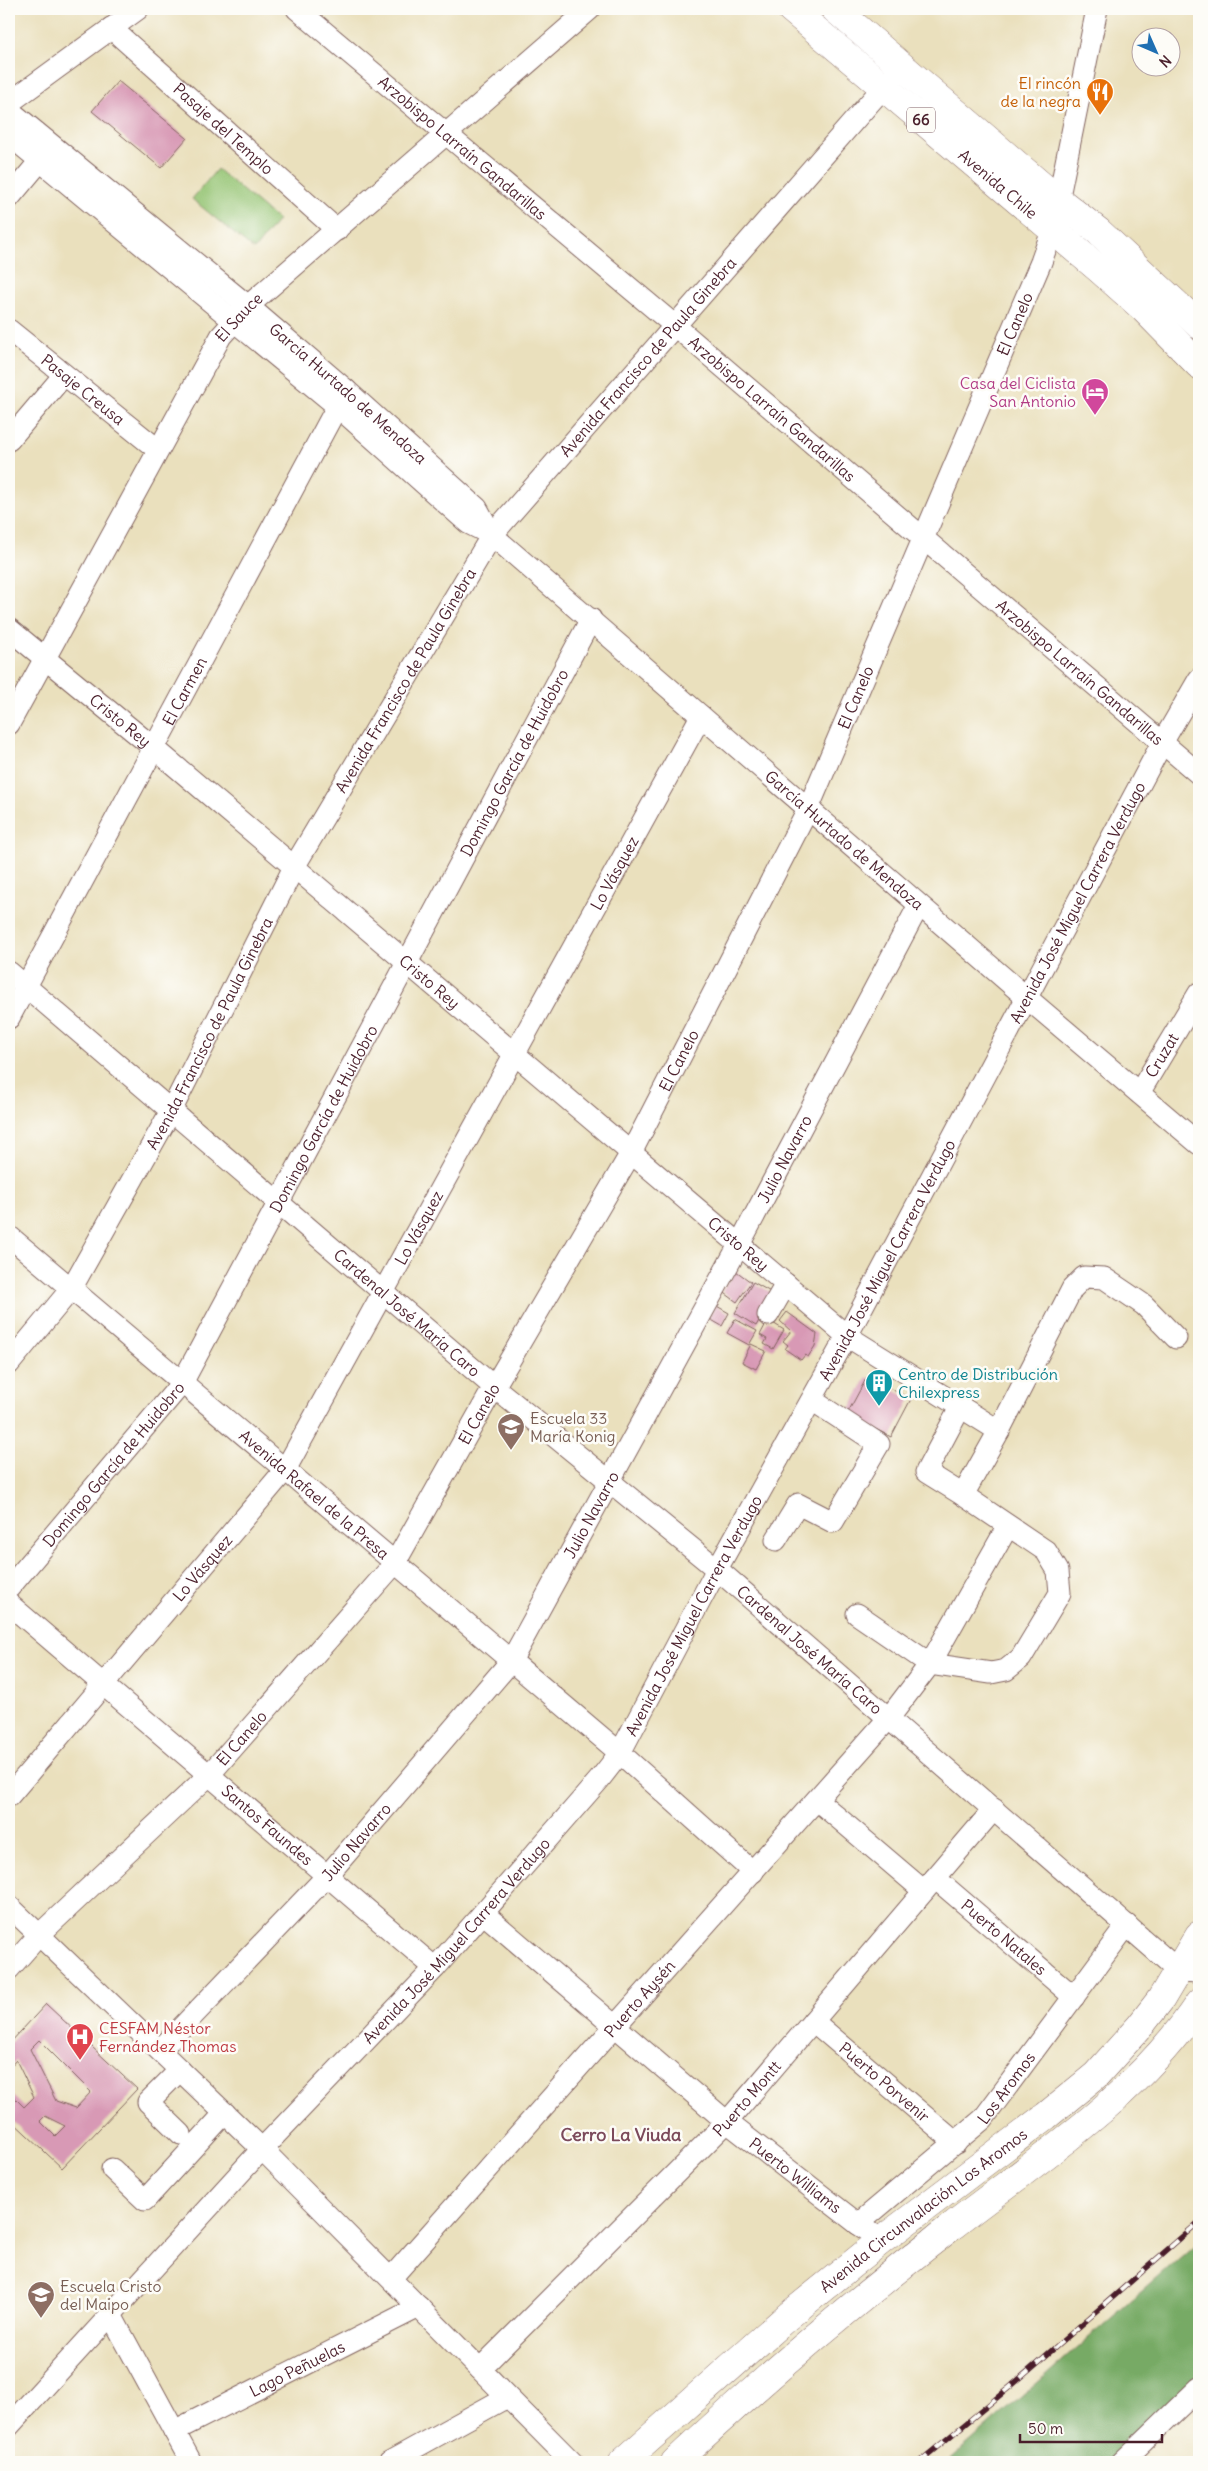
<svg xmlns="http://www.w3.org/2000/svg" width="1208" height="2471" viewBox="0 0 1208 2471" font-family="Delius,sans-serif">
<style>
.green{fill:#94c473;stroke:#6f724f}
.forest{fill:#77aa65;stroke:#606448}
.building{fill:#d899b5;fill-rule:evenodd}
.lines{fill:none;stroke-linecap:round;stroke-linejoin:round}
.minor-casing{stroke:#82635e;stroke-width:23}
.major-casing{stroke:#82635e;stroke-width:29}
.highway-casing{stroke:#82635e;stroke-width:29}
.minor{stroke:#fff;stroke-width:21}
.major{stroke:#fff;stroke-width:28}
.highway{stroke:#fff;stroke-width:28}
.rail-casing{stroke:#4a1f2b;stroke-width:5.5}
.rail{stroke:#fdfcf7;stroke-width:4;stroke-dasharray:11;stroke-linecap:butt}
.labels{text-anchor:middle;stroke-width:5;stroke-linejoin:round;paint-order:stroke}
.shield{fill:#fdfcf7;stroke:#806168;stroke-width:1}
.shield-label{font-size:15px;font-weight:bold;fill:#4a1f2b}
.food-label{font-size:16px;fill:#c56008;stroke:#fdfcf7;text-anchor:end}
.street-label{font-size:16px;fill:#4a1f2b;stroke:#fdfcf7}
.hotel-label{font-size:16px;fill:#b23c85;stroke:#fdfcf7;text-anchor:end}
.culture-label{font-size:16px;fill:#0d838f;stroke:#fdfcf7;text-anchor:start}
.education-label{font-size:16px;fill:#785e54;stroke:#fdfcf7;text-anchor:start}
.health-label{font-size:16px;fill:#be3a42;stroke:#fdfcf7;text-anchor:start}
.neighbourhood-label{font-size:18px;font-weight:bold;fill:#7c4a5b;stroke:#fdfcf7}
</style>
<rect width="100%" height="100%" fill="#fdfcf7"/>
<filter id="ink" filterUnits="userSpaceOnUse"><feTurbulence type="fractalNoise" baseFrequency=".02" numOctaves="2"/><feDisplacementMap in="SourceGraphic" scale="10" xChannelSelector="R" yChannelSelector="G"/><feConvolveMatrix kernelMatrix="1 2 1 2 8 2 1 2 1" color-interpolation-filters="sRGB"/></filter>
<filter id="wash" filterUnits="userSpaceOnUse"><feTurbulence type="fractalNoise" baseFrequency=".0096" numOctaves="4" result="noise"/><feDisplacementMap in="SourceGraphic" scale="20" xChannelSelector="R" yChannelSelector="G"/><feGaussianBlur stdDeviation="1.12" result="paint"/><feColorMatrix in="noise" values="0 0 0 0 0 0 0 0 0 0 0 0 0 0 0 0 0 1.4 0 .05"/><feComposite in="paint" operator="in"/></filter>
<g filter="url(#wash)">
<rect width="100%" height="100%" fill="#eae0bd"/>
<path class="green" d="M217 169 278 220 254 250 192 199Z"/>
<path class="forest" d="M1199 2241V2381L1111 2462H947Z"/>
<g id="blocks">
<path class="building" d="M118 81 187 138 161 168 92 111Z
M736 1271 751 1282 737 1302 722 1291Z
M753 1282 774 1294 756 1326 735 1313Z
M715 1305 729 1313 722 1326 708 1318Z
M787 1312 817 1334 815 1346 808 1357 805 1355 801 1360 785 1349 788 1345 783 1341 791 1331 780 1321Z
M735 1319 757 1331 749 1345 727 1333Z
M768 1320 784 1330 773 1349 764 1344 767 1339 760 1335Z
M751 1344 766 1351 756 1369 742 1362Z
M867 1377 911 1399 891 1437 847 1414Z
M46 2004 137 2089 62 2168 9 2118V2092L24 2107 34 2097 16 2060 9 2068V2044ZM39 2040 91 2092 76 2108 56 2101 30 2049ZM45 2116 65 2126 55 2136 40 2121Z"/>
</g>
</g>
<g filter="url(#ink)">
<use href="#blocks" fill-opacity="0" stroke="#82635e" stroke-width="1"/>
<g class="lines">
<defs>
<g id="minor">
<path id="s1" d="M297 9 674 325 1199 774"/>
<path id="s2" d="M111 28 337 230"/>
<path d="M9 103 138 9"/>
<path id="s3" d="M9 110 248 306 346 390 477 508 492 535"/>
<path id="s4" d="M9 135 337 406 468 523 492 535 1027 998 1199 1144"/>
<path d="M9 198 40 161"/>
<path id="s5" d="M9 330 157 449"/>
<path d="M9 440 64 375"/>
<path id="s6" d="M9 629 154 748 847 1336 999 1431 963 1495 1046 1551 1058 1571 1060 1593 1021 1658 1006 1670 991 1673 930 1664 857 1614"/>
<path id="s7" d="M9 724 221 336 248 306 590 9"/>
<path id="s8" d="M9 972 494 1387 717 1569 1179 1971 1199 1972"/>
<path id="s9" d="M9 1018 346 390"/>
<path id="s10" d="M1139 1093 1199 993"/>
<path id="s11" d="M9 1236 620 1753 753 1872"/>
<path d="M768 1315 786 1284"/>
<path id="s12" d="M9 1364 71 1289 171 1111 294 867 492 535 894 75"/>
<path d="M961 1406 926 1472 963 1495"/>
<path d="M999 1431 1072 1289 1084 1277 1104 1278 1144 1305 1176 1338"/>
<path d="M776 1540 798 1504 833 1522 879 1444 812 1400"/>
<path id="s13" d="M9 1588 182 1383 591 619"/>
<path id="s14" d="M9 1604 435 1968"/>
<path id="s15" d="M9 1796 285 1470 701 716"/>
<path d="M817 1800 924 1891"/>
<path id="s16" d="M935 1878 1074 1997"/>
<path d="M9 1906 262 2149 572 2462"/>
<path id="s17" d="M483 1913 727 2122 858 2224 882 2240"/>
<path id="s18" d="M9 1969 39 1935 209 1775 395 1563 494 1387 631 1153 808 809 1041 262 1052 231 1097 9"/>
<path id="s19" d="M813 2021 956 2143"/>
<path id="s20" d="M160 2050 327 1876 511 1661 739 1245 919 905"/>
<path d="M180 2070 148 2102 181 2134"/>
<path d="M112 2169 145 2200 225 2113"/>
<path id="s21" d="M858 2224 983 2119 1127 1925"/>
<path id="s22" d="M391 2278 889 1718 930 1664 1008 1526"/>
<path d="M111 2315 191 2462"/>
<path id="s23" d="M480 2369 727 2122 994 1809"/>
<path id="s24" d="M9 2426 262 2149 435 1968 599 1780 620 1753 717 1569 847 1336 1162 743 1199 679"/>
<path id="s25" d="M174 2431 419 2307"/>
<path d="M389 2462 507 2397"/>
<path d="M1122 2462 1199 2388"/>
</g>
<g id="major">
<path id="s26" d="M623 2462 787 2317 882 2240 1046 2116 1096 2075 1140 2026 1161 1999 1199 1935"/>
<path d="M675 2462C763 2379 856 2301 951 2227 1039 2158 1136 2098 1199 2003"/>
</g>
<g id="highway">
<path id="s27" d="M791 9 1099 269 1144 309 1199 365"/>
<path d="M835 9 1057 199 1099 232 1199 325"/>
</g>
</defs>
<use href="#minor" class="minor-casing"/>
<use href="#major" class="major-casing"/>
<use href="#highway" class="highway-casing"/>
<use href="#minor" class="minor"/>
<use href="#major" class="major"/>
<use href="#highway" class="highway"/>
<defs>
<path id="rail" d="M919 2462 1010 2387 1199 2222"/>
</defs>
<use href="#rail" class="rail-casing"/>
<use href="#rail" class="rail"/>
</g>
</g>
<defs>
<symbol id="restaurant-pin" viewBox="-11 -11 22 30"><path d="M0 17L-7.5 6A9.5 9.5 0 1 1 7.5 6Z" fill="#e8710a" stroke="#fdfcf7"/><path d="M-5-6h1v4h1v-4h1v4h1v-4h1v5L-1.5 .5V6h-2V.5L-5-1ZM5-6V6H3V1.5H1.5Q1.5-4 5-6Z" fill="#fff"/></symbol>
<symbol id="hotel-pin" viewBox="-11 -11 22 30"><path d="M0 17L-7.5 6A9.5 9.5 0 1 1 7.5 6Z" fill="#d1479c" stroke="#fdfcf7"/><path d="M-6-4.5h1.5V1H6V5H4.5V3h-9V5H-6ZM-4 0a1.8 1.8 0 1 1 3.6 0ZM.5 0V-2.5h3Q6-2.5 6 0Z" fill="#fff"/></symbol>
<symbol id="building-pin" viewBox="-11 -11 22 30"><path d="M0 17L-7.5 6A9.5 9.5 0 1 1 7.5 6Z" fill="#0f9aa8" stroke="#fdfcf7"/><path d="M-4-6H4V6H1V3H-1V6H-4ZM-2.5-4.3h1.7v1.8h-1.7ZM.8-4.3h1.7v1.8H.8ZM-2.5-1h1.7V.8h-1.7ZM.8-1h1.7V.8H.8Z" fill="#fff"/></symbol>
<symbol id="school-pin" viewBox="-11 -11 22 30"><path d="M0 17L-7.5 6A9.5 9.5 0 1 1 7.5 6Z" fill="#8d6e63" stroke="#fdfcf7"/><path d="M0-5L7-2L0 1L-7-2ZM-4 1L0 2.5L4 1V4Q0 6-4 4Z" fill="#fff"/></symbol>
<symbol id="hospital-pin" viewBox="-11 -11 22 30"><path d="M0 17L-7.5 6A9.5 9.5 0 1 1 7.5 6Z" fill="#e0444e" stroke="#fdfcf7"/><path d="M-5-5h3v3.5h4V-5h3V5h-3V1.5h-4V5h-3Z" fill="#fff"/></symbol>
</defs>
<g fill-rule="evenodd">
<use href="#restaurant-pin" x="1084" y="76" width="32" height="43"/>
<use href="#hotel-pin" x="1079" y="376" width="32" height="43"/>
<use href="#building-pin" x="863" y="1367" width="32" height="43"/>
<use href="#school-pin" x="495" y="1411" width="32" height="43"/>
<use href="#hospital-pin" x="64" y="2021" width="32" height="43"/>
<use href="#school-pin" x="25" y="2279" width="32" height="43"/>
</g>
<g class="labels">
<rect class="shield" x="907" y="107.5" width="28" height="25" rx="4"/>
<g class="shield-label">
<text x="921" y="125">66</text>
</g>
<g class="food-label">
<text x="1081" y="89">El rincón<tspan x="1081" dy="18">de la negra</tspan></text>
</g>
<g class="street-label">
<text dy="6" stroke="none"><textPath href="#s2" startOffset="151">Pasaje del Templo</textPath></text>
<text dy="6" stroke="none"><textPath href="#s1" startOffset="216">Arzobispo Larraín Gandarillas</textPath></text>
<text dy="6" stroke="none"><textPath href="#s27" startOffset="271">Avenida Chile</textPath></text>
<text dy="6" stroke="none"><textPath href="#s7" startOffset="468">El Sauce</textPath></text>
<text dy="6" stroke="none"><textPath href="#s18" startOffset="1948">El Canelo</textPath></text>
<text dy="6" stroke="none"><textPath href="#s12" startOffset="1198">Avenida Francisco de Paula Ginebra</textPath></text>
<text dy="6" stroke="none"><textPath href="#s5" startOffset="95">Pasaje Creusa</textPath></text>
<text dy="6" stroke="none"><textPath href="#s3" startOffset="442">García Hurtado de Mendoza</textPath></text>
<text dy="6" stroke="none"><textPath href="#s1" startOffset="621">Arzobispo Larraín Gandarillas</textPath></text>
<text dy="6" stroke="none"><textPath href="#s1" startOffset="1026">Arzobispo Larraín Gandarillas</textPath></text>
<text dy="6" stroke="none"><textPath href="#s12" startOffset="792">Avenida Francisco de Paula Ginebra</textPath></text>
<text dy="6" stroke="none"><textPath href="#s9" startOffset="371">El Carmen</textPath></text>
<text dy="6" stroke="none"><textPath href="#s18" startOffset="1542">El Canelo</textPath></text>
<text dy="6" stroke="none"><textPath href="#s6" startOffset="144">Cristo Rey</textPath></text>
<text dy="6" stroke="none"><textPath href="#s13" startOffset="972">Domingo García de Huidobro</textPath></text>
<text dy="6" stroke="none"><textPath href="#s4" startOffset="1094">García Hurtado de Mendoza</textPath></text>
<text dy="6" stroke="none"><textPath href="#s15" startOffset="1109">Lo Vásquez</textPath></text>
<text dy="6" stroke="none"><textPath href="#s24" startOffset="1875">Avenida José Miguel Carrera Verdugo</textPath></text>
<text dy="6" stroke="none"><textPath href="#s6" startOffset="549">Cristo Rey</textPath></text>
<text dy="6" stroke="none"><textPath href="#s12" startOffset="388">Avenida Francisco de Paula Ginebra</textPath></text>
<text dy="6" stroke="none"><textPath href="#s10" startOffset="44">Cruzat</textPath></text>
<text dy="6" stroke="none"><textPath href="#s18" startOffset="1138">El Canelo</textPath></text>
<text dy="6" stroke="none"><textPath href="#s13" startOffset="568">Domingo García de Huidobro</textPath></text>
<text dy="6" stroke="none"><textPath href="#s20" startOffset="1096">Julio Navarro</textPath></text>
<text dy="6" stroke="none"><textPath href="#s15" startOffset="704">Lo Vásquez</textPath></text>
<text dy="6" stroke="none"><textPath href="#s6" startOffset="954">Cristo Rey</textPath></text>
<text dy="6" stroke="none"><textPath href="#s24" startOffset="1470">Avenida José Miguel Carrera Verdugo</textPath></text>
<text dy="6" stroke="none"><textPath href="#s8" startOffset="524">Cardenal José María Caro</textPath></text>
<text dy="6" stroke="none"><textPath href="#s18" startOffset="732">El Canelo</textPath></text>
<text dy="6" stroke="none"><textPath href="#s13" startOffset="162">Domingo García de Huidobro</textPath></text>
<text dy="6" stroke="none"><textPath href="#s11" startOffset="400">Avenida Rafael de la Presa</textPath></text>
<text dy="6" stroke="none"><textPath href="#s20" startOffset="691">Julio Navarro</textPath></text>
<text dy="6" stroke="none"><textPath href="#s15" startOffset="299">Lo Vásquez</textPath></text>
<text dy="6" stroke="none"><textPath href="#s24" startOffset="1065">Avenida José Miguel Carrera Verdugo</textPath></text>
<text dy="6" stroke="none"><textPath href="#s8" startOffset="1049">Cardenal José María Caro</textPath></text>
<text dy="6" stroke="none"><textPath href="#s18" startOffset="328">El Canelo</textPath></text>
<text dy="6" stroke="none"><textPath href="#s14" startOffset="340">Santos Faundes</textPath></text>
<text dy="6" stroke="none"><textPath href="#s20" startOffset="286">Julio Navarro</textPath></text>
<text dy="6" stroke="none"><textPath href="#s16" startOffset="91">Puerto Natales</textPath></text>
<text dy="6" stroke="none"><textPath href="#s24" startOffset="660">Avenida José Miguel Carrera Verdugo</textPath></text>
<text dy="6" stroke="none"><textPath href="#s22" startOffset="374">Puerto Aysén</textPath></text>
<text dy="6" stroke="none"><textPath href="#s19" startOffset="94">Puerto Porvenir</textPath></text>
<text dy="6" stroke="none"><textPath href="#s21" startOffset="202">Los Aromos</textPath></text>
<text dy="6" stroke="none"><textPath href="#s23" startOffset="380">Puerto Montt</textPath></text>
<text dy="6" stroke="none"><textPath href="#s17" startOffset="408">Puerto Williams</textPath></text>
<text dy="6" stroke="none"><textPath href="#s26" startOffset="392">Avenida Circunvalación Los Aromos</textPath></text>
<text dy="6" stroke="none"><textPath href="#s25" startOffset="138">Lago Peñuelas</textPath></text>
</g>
<g class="hotel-label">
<text x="1076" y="389">Casa del Ciclista<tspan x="1076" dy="18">San Antonio</tspan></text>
</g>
<g class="culture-label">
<text x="898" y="1380">Centro de Distribución<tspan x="898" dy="18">Chilexpress</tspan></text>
</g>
<g class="education-label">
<text x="530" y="1424">Escuela 33<tspan x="530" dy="18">María Konig</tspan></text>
<text x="60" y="2292">Escuela Cristo<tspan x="60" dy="18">del Maipo</tspan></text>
</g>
<g class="health-label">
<text x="99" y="2034">CESFAM Néstor<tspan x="99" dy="18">Fernández Thomas</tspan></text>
</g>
<g class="neighbourhood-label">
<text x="621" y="2141">Cerro La Viuda</text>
</g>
</g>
<rect width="1208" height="2471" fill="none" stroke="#fdfcf7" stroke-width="30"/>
<g transform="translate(1156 52) rotate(135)"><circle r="24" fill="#fdfcf7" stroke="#b5a4a5"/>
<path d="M0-4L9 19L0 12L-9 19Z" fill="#1f6fb2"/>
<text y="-8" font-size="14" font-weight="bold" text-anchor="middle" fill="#4a1f2b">N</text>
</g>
<path d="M1020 2434v8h142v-8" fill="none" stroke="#4a1f2b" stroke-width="2.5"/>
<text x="1028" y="2434" font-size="15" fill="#4a1f2b" stroke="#fdfcf7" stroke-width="4" paint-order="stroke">50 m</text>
</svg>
